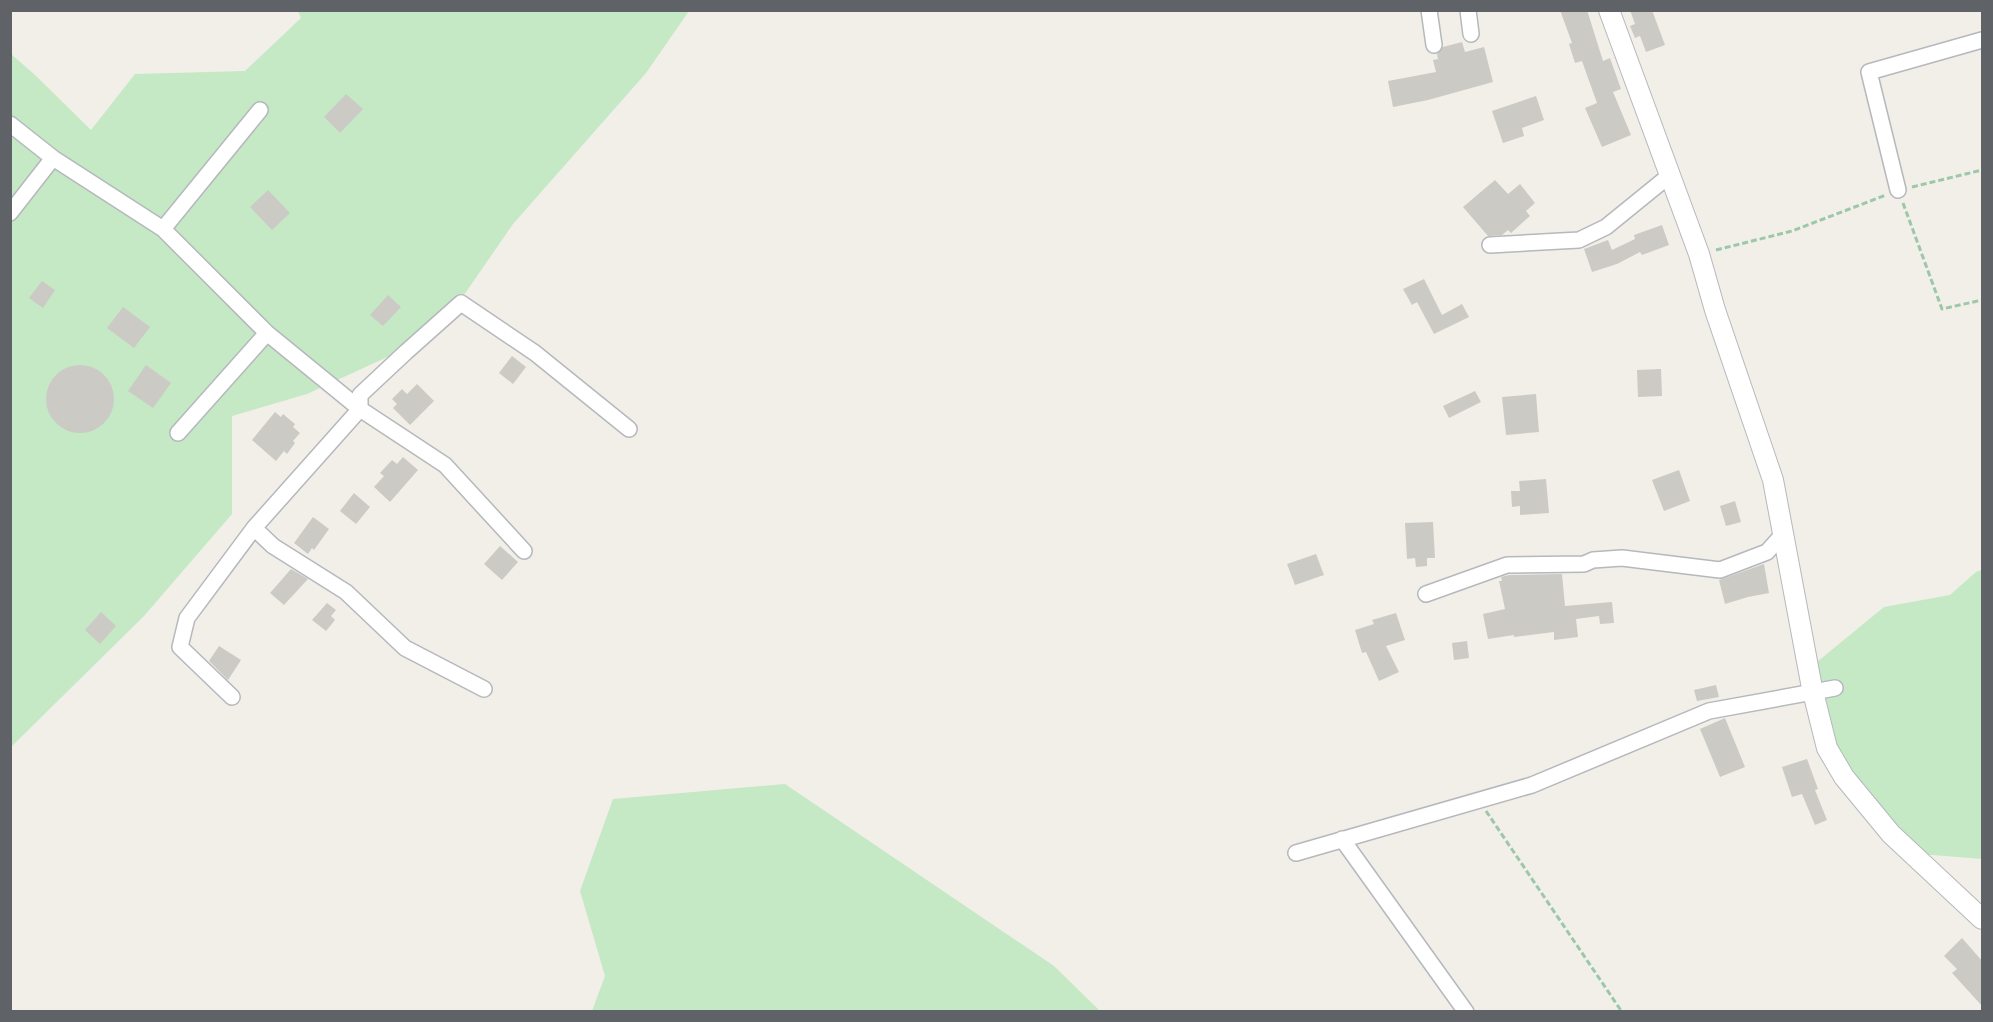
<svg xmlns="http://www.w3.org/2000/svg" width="1993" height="1022" viewBox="0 0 1993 1022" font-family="Figtree,sans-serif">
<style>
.green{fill:#c5e8c5}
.building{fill:#cccac5}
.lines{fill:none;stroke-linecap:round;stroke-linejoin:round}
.minor-casing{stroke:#b5b8bc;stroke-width:18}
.tertiary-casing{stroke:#b5b8bc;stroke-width:22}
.path{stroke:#9cc7a9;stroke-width:3;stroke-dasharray:6 3;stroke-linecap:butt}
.minor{stroke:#fff;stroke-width:15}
.tertiary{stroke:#fff;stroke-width:20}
</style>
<rect width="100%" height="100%" fill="#f1efe8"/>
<path class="green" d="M298 11H689L646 73 513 224 437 334 307 394 232 416V514L144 616 11 747V54L34 74 91 130 135 74 245 71 301 18Z
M1982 570V859L1908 853 1852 794 1806 671 1884 607 1950 595 1976 572Z
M785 784 1054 966 1100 1011H592L605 976 580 891 613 799Z"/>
<path class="building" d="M1560 10H1587L1603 61 1610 58 1621 89 1613 92 1631 135 1602 147 1585 108 1597 103 1582 61 1575 63 1569 44 1572 43Z
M1630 10H1652L1665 45 1646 52 1640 36 1635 38 1630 26 1635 24Z
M1462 42 1465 52 1484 47 1493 82 1428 100 1393 107 1388 81 1436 72 1433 60 1438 59 1437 54 1443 47Z
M346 94 363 109 340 133 324 117Z
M1536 96 1544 120 1522 128 1524 136 1503 143 1492 111Z
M1495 180 1508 194 1520 184 1535 203 1526 211 1530 216 1511 233 1508 230 1502 235 1488 236 1463 207Z
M268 190 290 213 272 230 250 207Z
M1662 225 1669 245 1642 255 1640 252 1617 264 1592 272 1584 249 1608 240 1612 250 1635 239 1634 235Z
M1424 279 1442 315 1462 304 1469 317 1434 334 1417 302 1412 305 1403 289Z
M42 281 55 290 43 308 29 298Z
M388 295 401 307 383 326 370 315Z
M123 307 150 327 134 348 107 328Z
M512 356 526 367 513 384 499 373Z
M146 365 171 383 153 408 128 391Z
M46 399a34 34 0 1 1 68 0a34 34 0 1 1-68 0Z
M1661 369 1662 396 1638 397 1637 370Z
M417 384 434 401 410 425 393 408 397 404 392 399 402 389 407 394Z
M1475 391 1481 402 1449 418 1443 406Z
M1536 394 1539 432 1506 435 1502 397Z
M275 412 281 417 283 414 295 424 293 427 300 433 293 441 295 443 287 454 284 451 276 461 252 440Z
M403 457 418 470 390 502 374 487 384 476 380 473 392 460 397 464Z
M1679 470 1690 501 1664 511 1652 480Z
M1546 479 1549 513 1520 515V506L1512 507 1511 491H1520L1519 481Z
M354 493 370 507 356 524 340 511Z
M1735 501 1741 522 1726 526 1720 506Z
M313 517 329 529 314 550 312 548 308 554 294 543Z
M1433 522 1435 558H1427V566L1416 567 1415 558 1407 559 1405 523Z
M500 546 518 562 502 580 484 564Z
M1316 554 1324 575 1295 585 1287 564Z
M1764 564 1769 593 1748 597 1725 604 1719 580Z
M291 569 308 579 284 605 270 593Z
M1562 574 1565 606 1612 602 1614 623 1600 624 1599 616 1576 619 1578 637 1554 640V632L1514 637V635L1488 639 1483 614 1505 609 1499 581H1502L1501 577 1509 575Z
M327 603 336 610 331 616 335 620 326 631 312 620Z
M101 612 116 626 100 644 85 630Z
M1396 613 1405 640 1386 646 1399 672 1379 681 1366 652 1362 653 1355 630 1374 624 1372 620Z
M1467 641 1469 658 1454 660 1452 643Z
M219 646 241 660 228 680 209 661Z
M1716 685 1719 697 1697 701 1694 690Z
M1725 718 1745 767 1720 777 1700 729Z
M1807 759 1818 789 1815 790 1827 820 1815 825 1802 794 1792 797 1782 767Z
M1962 938 1983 962V1007L1952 973 1957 969 1944 956Z"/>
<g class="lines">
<defs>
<path id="minor" d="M1429 10 1434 45
M1468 10 1471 34
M10 124 53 158 163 229 267 333 360 409 445 465 524 551
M1898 190 1869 72 1982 40
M10 213 53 158
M163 229 260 110
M1490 245 1579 240 1606 227 1670 175
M178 433 267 333
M1426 594 1507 565 1584 564 1593 560 1622 558 1720 570 1767 552 1784 533
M484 689 405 648 346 592 273 546 254 528 360 409V395L406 352 461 303 535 353 629 429
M232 697 180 647 187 618 254 528
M1342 839 1466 1012
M1296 853 1532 785 1709 711 1835 688"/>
<path id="tertiary" d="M1609 10 1699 254 1715 310 1773 480 1812 688 1827 748 1844 777 1891 834 1982 919"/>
</defs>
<use href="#minor" class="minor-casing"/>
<use href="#tertiary" class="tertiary-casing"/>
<path class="path" d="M1912 187 1982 170
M1903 203 1942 309 1982 300
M1716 250 1792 231 1886 195
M1486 811 1622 1012"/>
<use href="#minor" class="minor"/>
<use href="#tertiary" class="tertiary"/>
</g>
<rect width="1993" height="1022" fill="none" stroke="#5f6368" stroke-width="24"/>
</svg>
